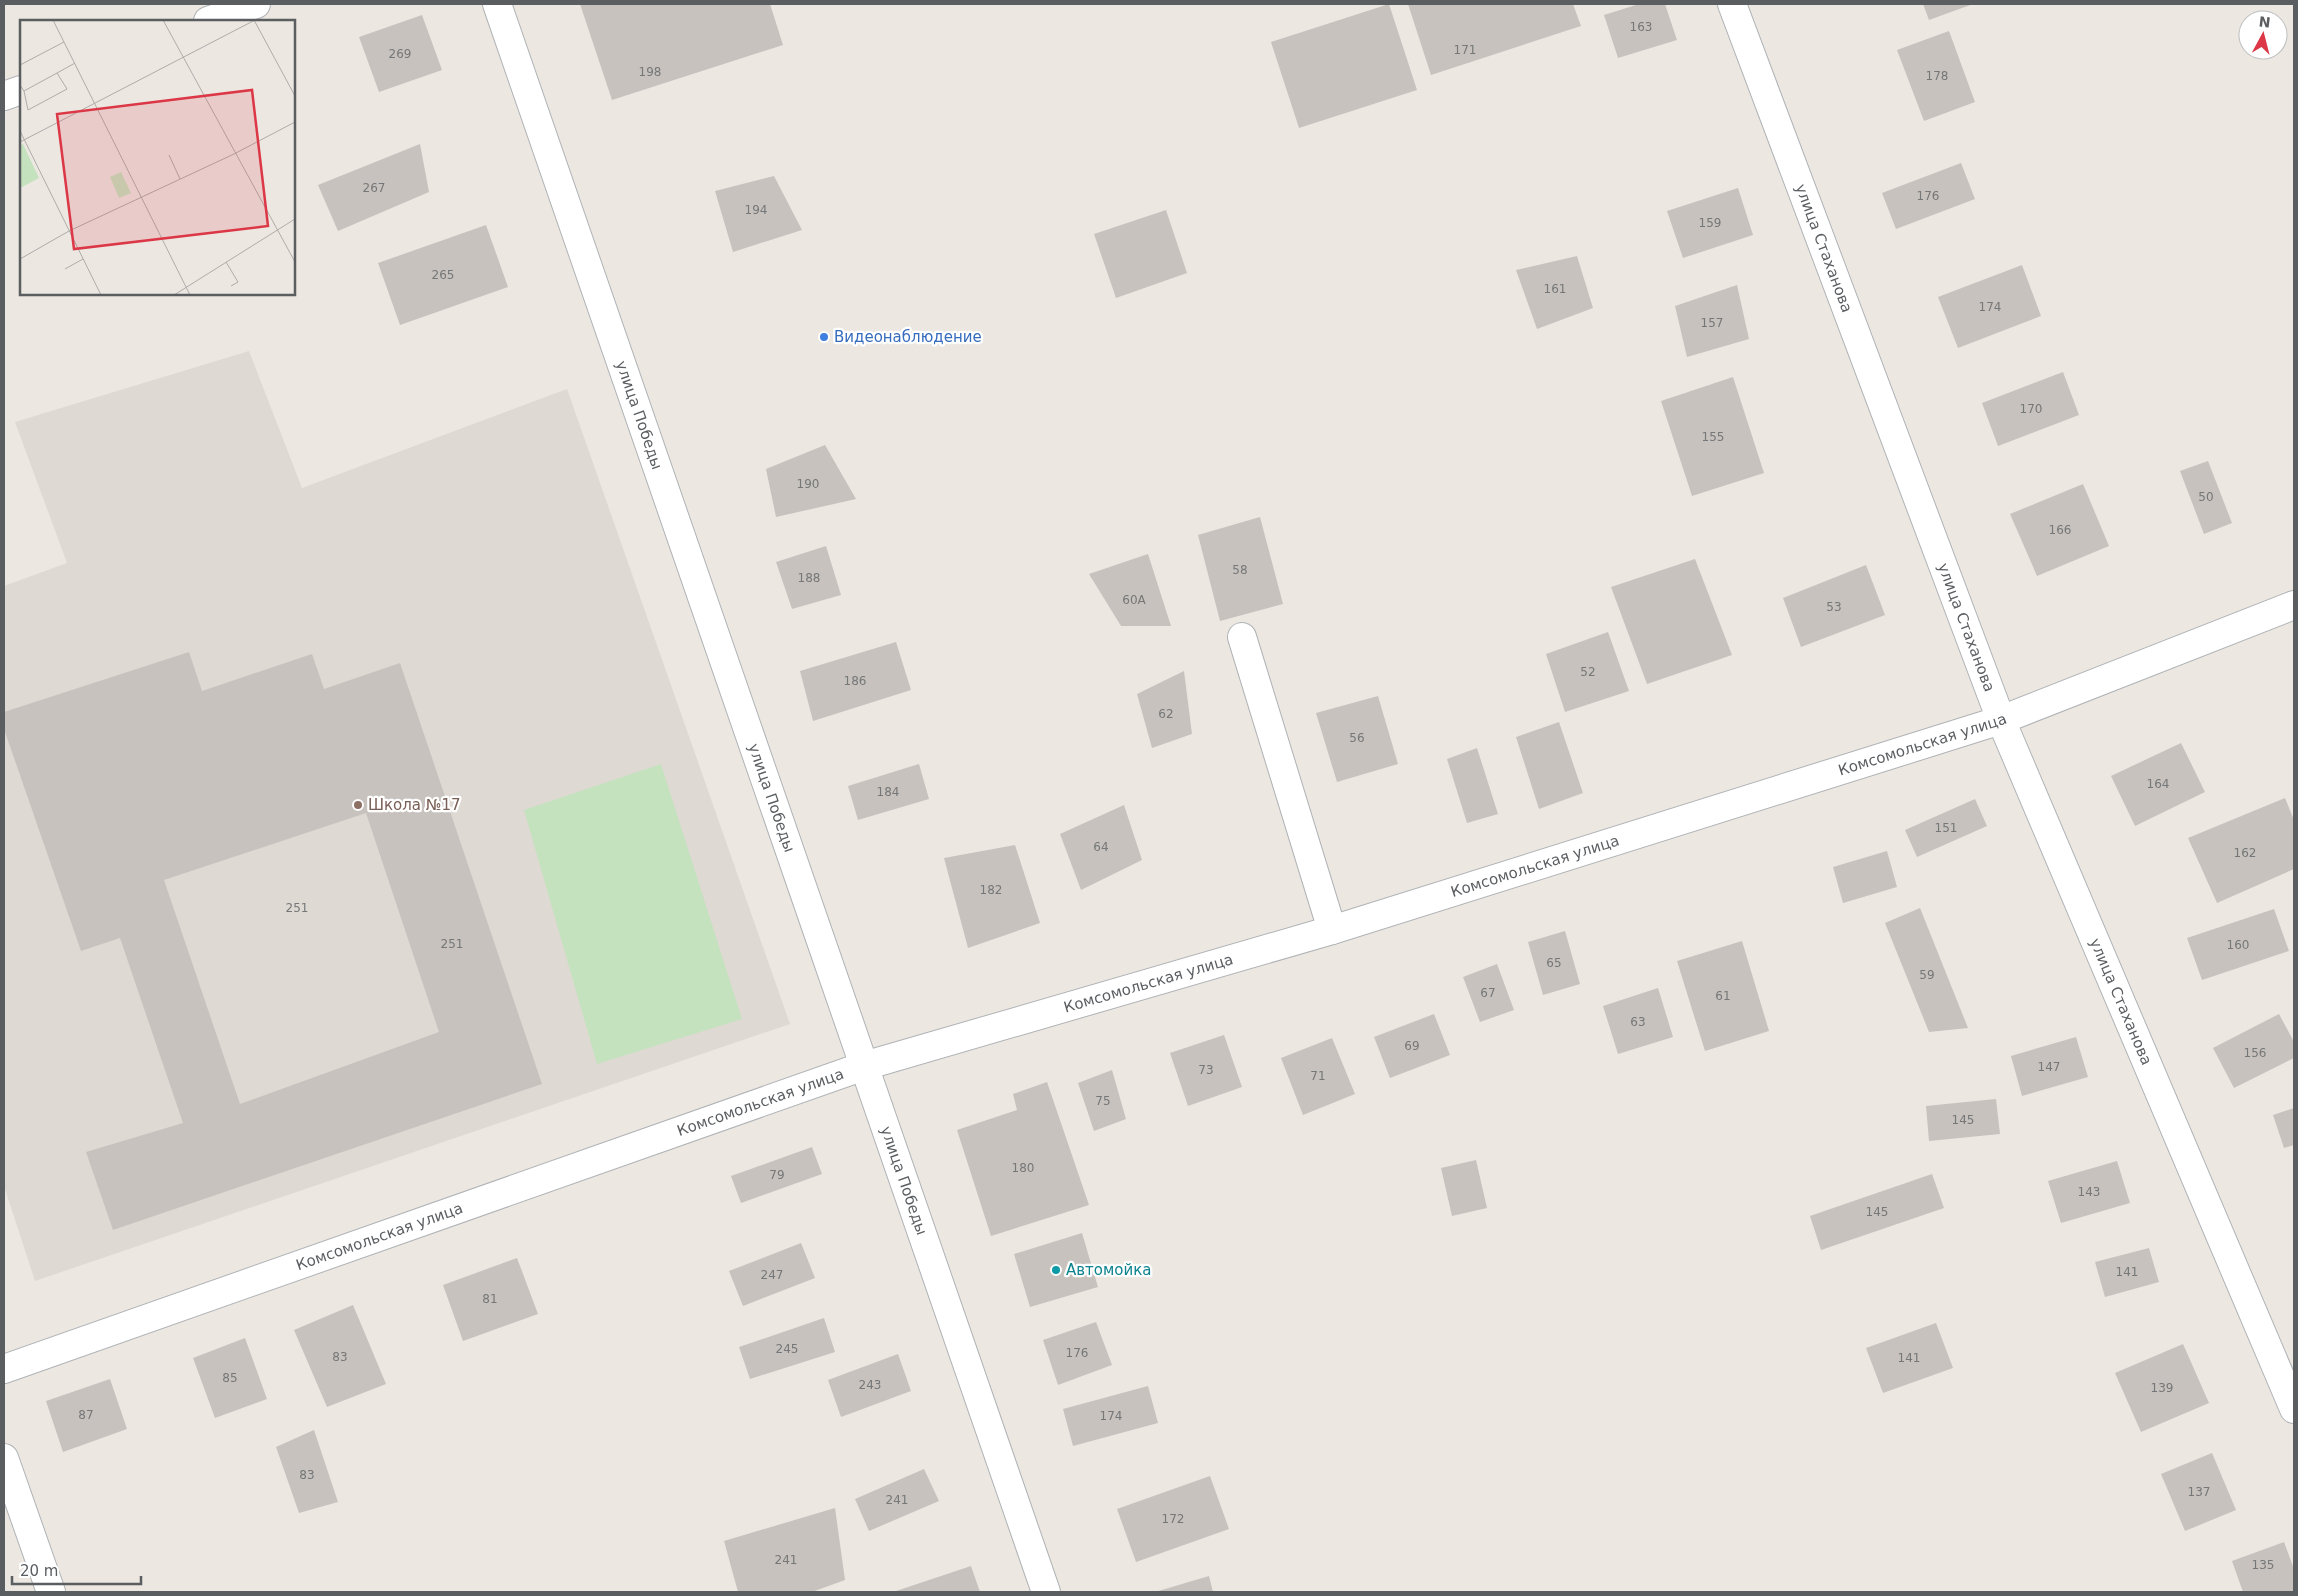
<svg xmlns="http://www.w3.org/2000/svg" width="2298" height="1596" viewBox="0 0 2298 1596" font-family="'DejaVu Sans',sans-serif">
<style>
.education{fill:#ded9d2}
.green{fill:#c5e2bf}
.building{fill:#c7c2be;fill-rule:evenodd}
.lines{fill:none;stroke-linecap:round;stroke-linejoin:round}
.minor-casing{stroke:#afb3b6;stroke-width:30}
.minor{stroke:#fff;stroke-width:28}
.shop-dot{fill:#3f7fe0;stroke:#fff;stroke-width:2}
.education-dot{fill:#8d6e63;stroke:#fff;stroke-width:2}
.culture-dot{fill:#0f9aa8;stroke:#fff;stroke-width:2}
.labels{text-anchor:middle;stroke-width:4.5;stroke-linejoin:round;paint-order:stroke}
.number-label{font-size:12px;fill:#757778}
.street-label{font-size:15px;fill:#5a5e61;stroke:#fff}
.shop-label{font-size:15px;fill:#366cbe;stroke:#fff;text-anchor:start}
.education-label{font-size:15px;fill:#785e54;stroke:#fff;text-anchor:start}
.culture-label{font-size:15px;fill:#0d838f;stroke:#fff;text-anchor:start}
.inset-road{fill:none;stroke:#aeacaa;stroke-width:1}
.view{fill:#dc3746;fill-opacity:0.15;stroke:#dc3746;stroke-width:2.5}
.inset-edge{fill:none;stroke:#5a5e61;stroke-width:2.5}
</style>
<rect width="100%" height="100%" fill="#ece7e1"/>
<path class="education" d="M249 351 302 488 567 389 790 1024 35 1281 4 1186V586L67 563 15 422Z"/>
<path class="green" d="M661 764 742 1019 597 1064 524 810Z"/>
<path class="building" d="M580 4H770L783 45 612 100Z
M1389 4 1417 90 1299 128 1271 42Z
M1408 4H1573L1581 26 1431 75Z
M1639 4H1665L1677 40 1618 58 1604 15Z
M1923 4H1973L1929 20Z
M422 15 442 70 379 92 359 37Z
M1949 31 1975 102 1924 121 1897 50Z
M420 144 429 192 338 231 318 185Z
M1961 163 1975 199 1896 229 1882 193Z
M774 176 802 230 733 252 715 191Z
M1738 188 1753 235 1683 258 1667 211Z
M1166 210 1187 273 1116 298 1094 234Z
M486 225 508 287 400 325 378 263Z
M1577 256 1593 308 1537 329 1516 270Z
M2022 265 2041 316 1958 348 1938 297Z
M1737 285 1749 339 1687 357 1675 306Z
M2063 372 2079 415 1998 446 1982 403Z
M1733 377 1764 473 1692 496 1661 401Z
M825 445 856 499 776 517 766 469Z
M2208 461 2232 523 2204 534 2180 471Z
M2083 484 2109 546 2037 576 2010 514Z
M1260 517 1283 604 1220 621 1198 535Z
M826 546 841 595 792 609 776 562Z
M1148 554 1171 626H1121L1089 574Z
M1695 559 1732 655 1647 684 1611 587Z
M1866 565 1885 615 1801 647 1783 598Z
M1608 632 1629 691 1565 712 1546 654Z
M896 642 911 690 813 721 800 671Z
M189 652 202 691 312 654 324 689 400 663 542 1084 113 1230 86 1152 183 1123 120 938 81 951 4 729V712ZM366 813 439 1032 240 1104 164 880Z
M1184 671 1192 734 1152 748 1137 694Z
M1378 696 1398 764 1337 782 1316 713Z
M1559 722 1583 793 1539 809 1516 737Z
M2181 743 2205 792 2135 826 2111 776Z
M1477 748 1498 814 1467 823 1447 759Z
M919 764 929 799 858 820 848 786Z
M2285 798 2294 820V869L2217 903 2188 838Z
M1975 799 1987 826 1917 857 1905 830Z
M1124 805 1142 860 1081 890 1060 834Z
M1015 845 1040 923 968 948 944 858Z
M1887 851 1897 887 1843 903 1833 867Z
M1920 908 1968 1028 1929 1032 1885 923Z
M2274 909 2289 951 2202 980 2187 938Z
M1565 931 1580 984 1543 995 1528 942Z
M1742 941 1769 1031 1705 1051 1677 961Z
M1497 964 1514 1010 1480 1022 1463 977Z
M1658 988 1673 1037 1618 1054 1603 1006Z
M1434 1014 1450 1055 1390 1078 1374 1037Z
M2279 1014 2294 1042V1058L2234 1088 2213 1048Z
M1224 1035 1242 1087 1188 1106 1170 1053Z
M2076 1037 2088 1077 2022 1096 2011 1056Z
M1332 1038 1355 1094 1303 1115 1281 1058Z
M1112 1070 1126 1119 1094 1131 1078 1083Z
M1047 1082 1089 1205 991 1236 957 1130 1017 1110 1013 1094Z
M1996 1099 2000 1134 1929 1141 1926 1106Z
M2294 1108V1145L2284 1148 2273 1115Z
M812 1147 822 1174 741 1203 731 1176Z
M1476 1160 1487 1208 1452 1216 1441 1168Z
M2117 1161 2130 1203 2061 1223 2048 1181Z
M1932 1174 1944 1208 1821 1250 1810 1216Z
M1082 1233 1098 1287 1030 1307 1014 1254Z
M801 1243 815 1278 743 1306 729 1271Z
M2149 1248 2159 1282 2105 1297 2095 1262Z
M517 1258 538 1314 463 1341 443 1285Z
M353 1305 386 1384 327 1407 294 1330Z
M824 1318 835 1352 750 1379 739 1347Z
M1096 1322 1112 1365 1058 1385 1043 1340Z
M1936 1323 1953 1368 1883 1393 1866 1348Z
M245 1338 267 1399 215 1418 193 1358Z
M2183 1344 2209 1403 2141 1432 2115 1373Z
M898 1354 911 1391 841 1417 828 1380Z
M110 1379 127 1429 63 1452 46 1401Z
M1148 1386 1158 1423 1073 1446 1063 1409Z
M314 1430 338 1502 299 1513 276 1447Z
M2212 1453 2236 1510 2185 1531 2161 1474Z
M924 1469 939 1501 869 1531 855 1499Z
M1210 1476 1229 1529 1136 1562 1117 1509Z
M835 1508 845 1580 812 1592H738L724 1541Z
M2284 1542 2294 1569V1592H2243L2232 1561Z
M971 1566 980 1592H893Z
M1209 1576 1213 1592H1155Z"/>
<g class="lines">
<defs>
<g id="minor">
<path id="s1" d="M497 4 1046 1592"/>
<path id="s2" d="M1732 4 2001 720 2294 1409"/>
<path d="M208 21 256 4"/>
<path d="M4 96 21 90"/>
<path d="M1242 637 1332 930"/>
<path id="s3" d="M4 1369 864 1066 1332 930 2001 720 2294 605"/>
<path d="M4 1458 51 1592"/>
</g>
</defs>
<use href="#minor" class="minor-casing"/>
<use href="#minor" class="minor"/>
</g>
<circle class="shop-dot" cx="824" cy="337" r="5"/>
<circle class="education-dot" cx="358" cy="805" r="5"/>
<circle class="culture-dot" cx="1056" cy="1270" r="5"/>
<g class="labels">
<g class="number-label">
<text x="1641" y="31">163</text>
<text x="1465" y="54">171</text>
<text x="400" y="58">269</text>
<text x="650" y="76">198</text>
<text x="1937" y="80">178</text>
<text x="374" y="192">267</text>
<text x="1928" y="200">176</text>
<text x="756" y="214">194</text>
<text x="1710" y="227">159</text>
<text x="443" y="279">265</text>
<text x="1555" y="293">161</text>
<text x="1990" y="311">174</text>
<text x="1712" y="327">157</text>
<text x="2031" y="413">170</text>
<text x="1713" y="441">155</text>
<text x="808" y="488">190</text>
<text x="2206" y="501">50</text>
<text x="2060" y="534">166</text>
<text x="1240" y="574">58</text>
<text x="809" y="582">188</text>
<text x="1134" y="604">60А</text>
<text x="1834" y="611">53</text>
<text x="1588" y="676">52</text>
<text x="855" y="685">186</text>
<text x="1166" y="718">62</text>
<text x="1357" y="742">56</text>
<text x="2158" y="788">164</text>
<text x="888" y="796">184</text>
<text x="1946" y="832">151</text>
<text x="1101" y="851">64</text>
<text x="2245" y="857">162</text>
<text x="991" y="894">182</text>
<text x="297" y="912">251</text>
<text x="452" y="948">251</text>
<text x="2238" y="949">160</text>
<text x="1554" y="967">65</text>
<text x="1927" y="979">59</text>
<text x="1488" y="997">67</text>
<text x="1723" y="1000">61</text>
<text x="1638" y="1026">63</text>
<text x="1412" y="1050">69</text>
<text x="2255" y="1057">156</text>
<text x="2049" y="1071">147</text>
<text x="1206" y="1074">73</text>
<text x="1318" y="1080">71</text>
<text x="1103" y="1105">75</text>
<text x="1963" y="1124">145</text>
<text x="1023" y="1172">180</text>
<text x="777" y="1179">79</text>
<text x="2089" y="1196">143</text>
<text x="1877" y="1216">145</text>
<text x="2127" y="1276">141</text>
<text x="772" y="1279">247</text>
<text x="490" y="1303">81</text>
<text x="787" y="1353">245</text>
<text x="1077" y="1357">176</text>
<text x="340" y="1361">83</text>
<text x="1909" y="1362">141</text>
<text x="230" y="1382">85</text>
<text x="870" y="1389">243</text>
<text x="2162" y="1392">139</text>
<text x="86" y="1419">87</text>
<text x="1111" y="1420">174</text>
<text x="307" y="1479">83</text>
<text x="2199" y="1496">137</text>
<text x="897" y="1504">241</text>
<text x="1173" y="1523">172</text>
<text x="786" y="1564">241</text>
<text x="2263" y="1569">135</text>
</g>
<g class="street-label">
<text dy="5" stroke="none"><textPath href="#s2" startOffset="261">улица Стаханова</textPath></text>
<text dy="5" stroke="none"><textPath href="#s1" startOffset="435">улица Победы</textPath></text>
<text dy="5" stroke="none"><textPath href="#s2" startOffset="666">улица Стаханова</textPath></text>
<text dy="5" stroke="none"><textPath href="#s3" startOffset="2018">Комсомольская улица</textPath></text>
<text dy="5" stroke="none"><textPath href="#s1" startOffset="840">улица Победы</textPath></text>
<text dy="5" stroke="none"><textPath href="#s3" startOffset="1612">Комсомольская улица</textPath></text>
<text dy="5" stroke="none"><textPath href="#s3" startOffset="1208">Комсомольская улица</textPath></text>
<text dy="5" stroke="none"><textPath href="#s2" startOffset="1071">улица Стаханова</textPath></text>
<text dy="5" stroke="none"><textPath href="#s3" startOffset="802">Комсомольская улица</textPath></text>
<text dy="5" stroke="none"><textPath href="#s1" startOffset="1245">улица Победы</textPath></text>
<text dy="5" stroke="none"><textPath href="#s3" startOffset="398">Комсомольская улица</textPath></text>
</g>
<g class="shop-label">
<text x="834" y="342">Видеонаблюдение</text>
</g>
<g class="education-label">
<text x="368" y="810">Школа №17</text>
</g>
<g class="culture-label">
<text x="1066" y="1275">Автомойка</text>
</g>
</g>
<g transform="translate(20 20)">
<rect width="275" height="275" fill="#ece7e1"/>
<path d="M3 124 19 158 0 168V125ZM101 152 111 173 99 178 90 157Z" fill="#c5e2bf"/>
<path class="inset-road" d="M33 0 170 275M143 0 275 242M234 0 275 76M0 45 44 22M0 65 4 71 37 53M4 71 8 90 47 69 37 53 55 43M0 111 81 275M0 122 235 0M149 135 160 159M0 239 49 211 214 134 275 102M206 242 218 262 211 266M45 249 63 239M154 275 275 199"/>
<path class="view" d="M232 70 248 206 54 229 37 94Z"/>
<rect width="275" height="275" class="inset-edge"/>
</g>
<rect width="2298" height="1596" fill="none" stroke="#5a5e61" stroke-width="10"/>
<g transform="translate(2263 35) rotate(7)"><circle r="24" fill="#ffffff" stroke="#bdbfc0"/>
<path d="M0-4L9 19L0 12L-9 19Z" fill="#dc3746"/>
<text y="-8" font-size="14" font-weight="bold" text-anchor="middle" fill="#5a5e61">N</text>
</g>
<path d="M12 1576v8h129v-8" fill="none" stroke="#5a5e61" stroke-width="2.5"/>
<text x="20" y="1576" font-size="15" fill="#5a5e61" stroke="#ffffff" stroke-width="4" paint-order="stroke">20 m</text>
</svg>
